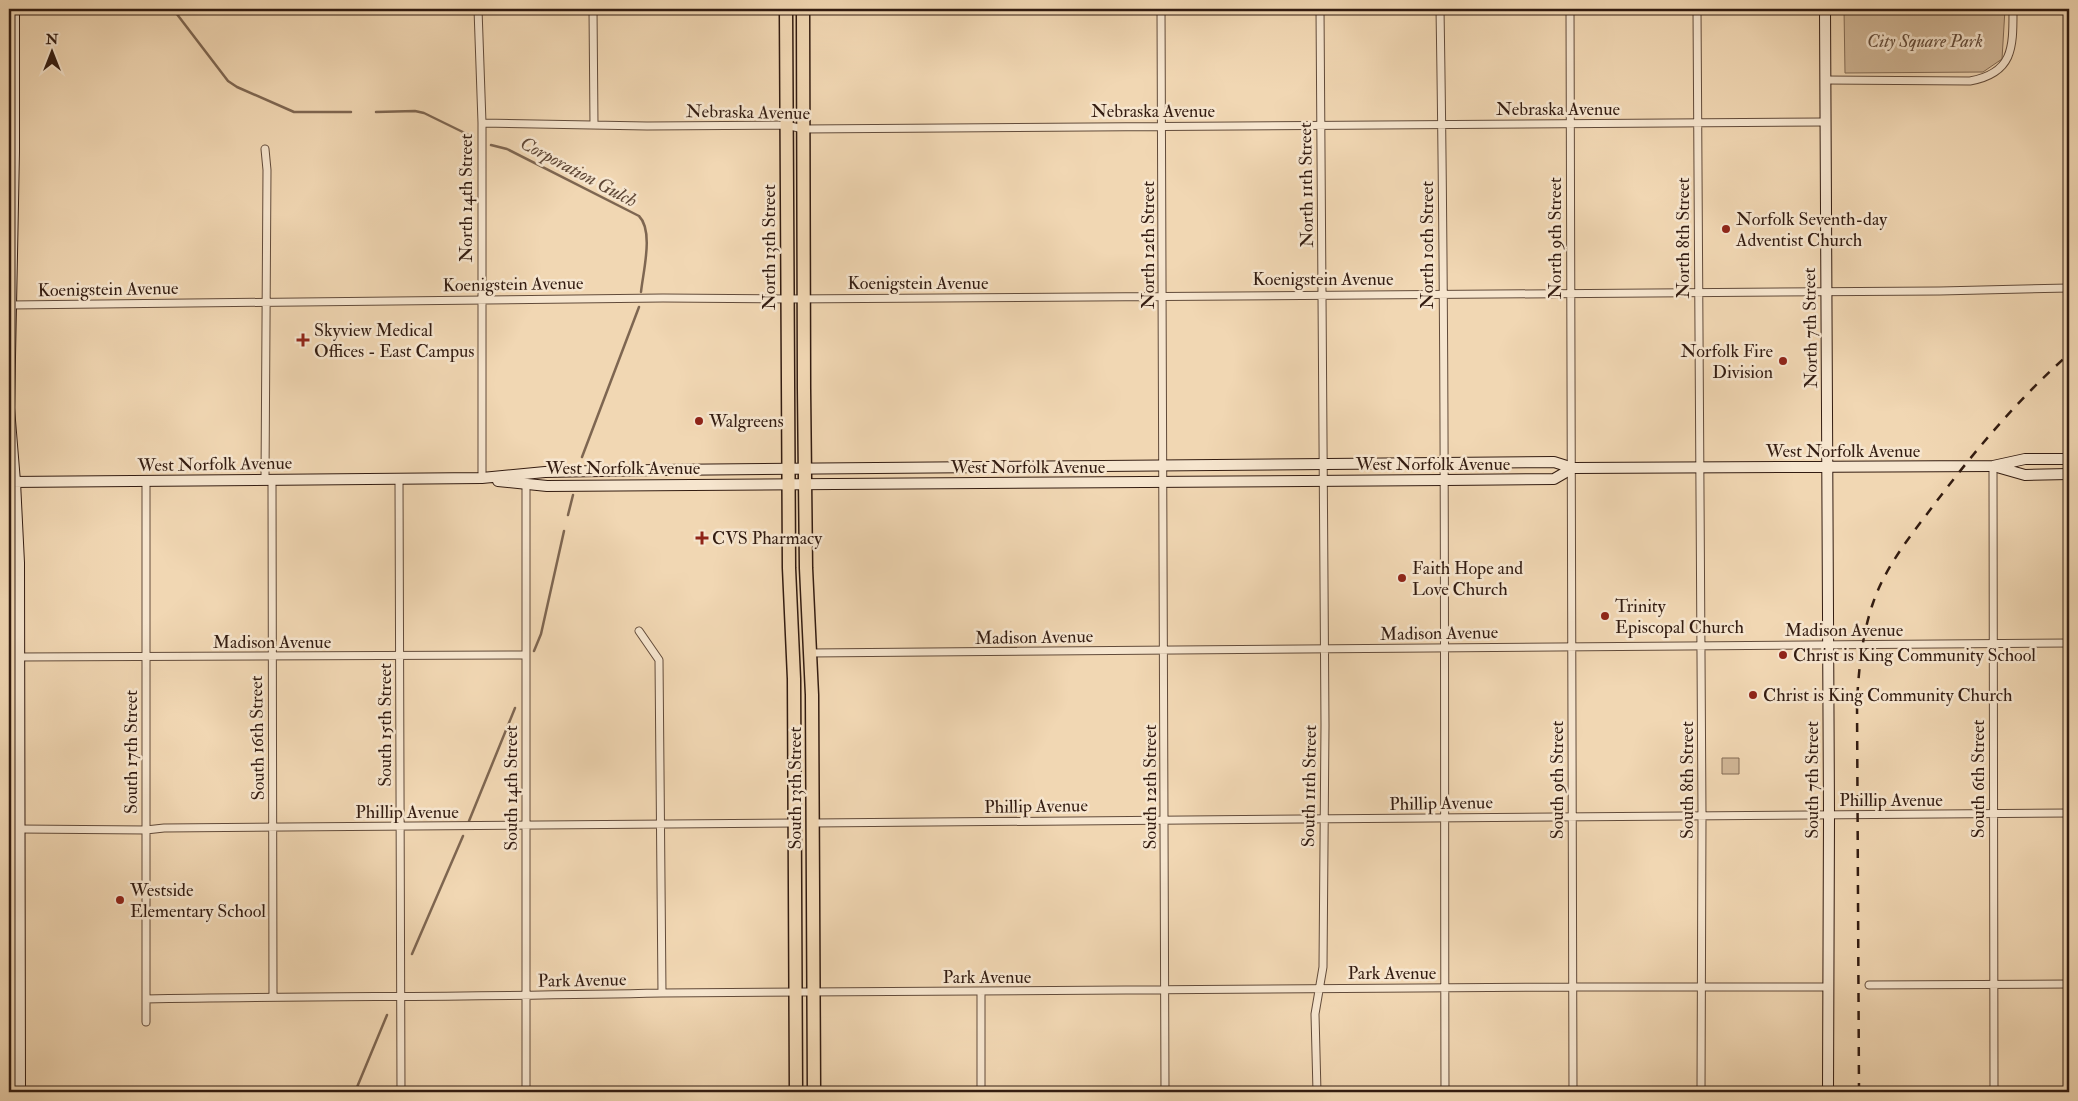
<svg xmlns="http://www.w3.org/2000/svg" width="2078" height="1101" viewBox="0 0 2078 1101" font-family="'IM FELL Double Pica',serif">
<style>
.green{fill:#d1b797;stroke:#826a54}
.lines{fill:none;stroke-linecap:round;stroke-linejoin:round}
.stream{stroke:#7e6651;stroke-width:2.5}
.street-casing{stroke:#624b3a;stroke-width:9}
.secondary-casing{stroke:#331c11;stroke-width:12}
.highway-casing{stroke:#331c11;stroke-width:15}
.street{stroke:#f6e5ce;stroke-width:7}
.secondary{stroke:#f6e5ce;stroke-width:10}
.highway{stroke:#f1d7b3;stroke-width:12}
.rail{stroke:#331c11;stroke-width:2.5;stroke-dasharray:9 9;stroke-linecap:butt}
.poi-dot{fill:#8f2418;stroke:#f6e5ce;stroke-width:2}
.labels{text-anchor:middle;stroke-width:5;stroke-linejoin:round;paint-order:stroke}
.park-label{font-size:18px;font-style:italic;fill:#624a39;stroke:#f6e5ce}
.street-label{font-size:18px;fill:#331c11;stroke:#f6e5ce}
.poi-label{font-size:18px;fill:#331c11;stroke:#f6e5ce;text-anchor:start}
.water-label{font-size:19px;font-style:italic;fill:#5f4736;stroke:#f6e5ce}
</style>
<rect width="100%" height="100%" fill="#f1d7b3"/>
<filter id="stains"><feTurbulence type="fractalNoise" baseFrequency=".004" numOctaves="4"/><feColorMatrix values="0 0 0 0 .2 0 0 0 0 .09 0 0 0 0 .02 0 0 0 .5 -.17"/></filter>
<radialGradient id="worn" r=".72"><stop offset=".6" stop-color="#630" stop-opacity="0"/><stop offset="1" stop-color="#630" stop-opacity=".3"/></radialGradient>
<path class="green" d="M1844 9H2005L2002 59 1983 72 1845 73Z
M1722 758H1739V774H1722Z"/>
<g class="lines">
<path class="stream" d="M173 9 228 81 237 87 294 112H351
M376 112 415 111 424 113 473 137
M491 145 507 149 639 216C654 231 643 272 641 292
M582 457 639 307
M568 515 573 495
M534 651 541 634 564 531
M469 821 515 708
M412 954 463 836
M355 1092 387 1015"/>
<defs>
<path id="street" d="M478 9 482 123V478
M593 9 594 125
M1161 9 1165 1092
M1440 9C1446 370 1444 731 1445 1092
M1570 9 1573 1092
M1697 9 1702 816 1701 1092
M1825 80 1970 81C2014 73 2013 47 2013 9
M482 123 647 126 786 125 803 129 1824 122
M265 149 267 170 265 479
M11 305 663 298 787 299 1940 291 2069 288
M1993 466 1994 1092
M399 478 401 1092
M272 479 273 997
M146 481V1022
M526 484V1092
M639 631 659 660 662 993
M9 644H18
M810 653 2069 643
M19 657 526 655
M9 766H19
M813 823 2069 813
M19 829 146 830 164 828 796 823
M1869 985 2069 984
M981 992V1092
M146 999C318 996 490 997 662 993L1571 987H1829
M1317 1092 1315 1014 1323 967 1325 725 1320 9"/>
<path id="secondary" d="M14 9V152L9 408 15 482 19 563 20 1092
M1825 9 1829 815 1828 1092
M1997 467 2025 475 2069 474
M498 481 547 486 1445 480 1554 479 1573 468
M9 482 482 478 545 472 658 470 1554 462 1573 468 1993 466 2025 459H2069"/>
<path id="highway" d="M786 9 789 568 794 679 796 1092
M803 9 804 389 806 568 812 695 814 1092"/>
</defs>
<use href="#street" class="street-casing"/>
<use href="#secondary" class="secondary-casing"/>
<use href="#highway" class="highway-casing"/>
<use href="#street" class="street"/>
<use href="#secondary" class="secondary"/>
<use href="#highway" class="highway"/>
<path class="rail" d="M1859 1092 1857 701C1859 667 1862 635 1873 603 1885 568 1908 539 1930 510 1972 454 2017 400 2069 354"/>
</g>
<g class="poi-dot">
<circle cx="1726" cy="229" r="5"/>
<path d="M300.5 332.5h5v5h5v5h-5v5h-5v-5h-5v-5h5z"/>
<circle cx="1783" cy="361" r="5"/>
<circle cx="699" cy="421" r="5"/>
<path d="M699.5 530.5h5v5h5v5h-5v5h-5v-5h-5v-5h5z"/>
<circle cx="1402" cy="578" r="5"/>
<circle cx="1605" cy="616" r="5"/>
<circle cx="1783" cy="655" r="5"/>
<circle cx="1753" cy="695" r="5"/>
<circle cx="120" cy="900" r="5"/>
</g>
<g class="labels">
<g class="park-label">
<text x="1925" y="47">City Square Park</text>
</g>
<g class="street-label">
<text x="1558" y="115">Nebraska Avenue</text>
<text x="1153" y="117">Nebraska Avenue</text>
<text transform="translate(748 112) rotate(1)" y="6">Nebraska Avenue</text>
<text transform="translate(1306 185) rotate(-91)" y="6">North 11th Street</text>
<text transform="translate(466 198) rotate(-90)" y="6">North 14th Street</text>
<text transform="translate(1555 238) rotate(-90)" y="6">North 9th Street</text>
<text transform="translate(1683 238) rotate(-90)" y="6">North 8th Street</text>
<text transform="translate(1148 245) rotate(-90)" y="6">North 12th Street</text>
<text transform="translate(1427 245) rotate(-90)" y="6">North 10th Street</text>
<text transform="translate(769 247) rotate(-90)" y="6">North 13th Street</text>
<text x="1323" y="285">Koenigstein Avenue</text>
<text x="918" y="289">Koenigstein Avenue</text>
<text transform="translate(513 284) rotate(-1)" y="6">Koenigstein Avenue</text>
<text transform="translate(108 289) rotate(-1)" y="6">Koenigstein Avenue</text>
<text transform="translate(1810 328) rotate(-91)" y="6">North 7th Street</text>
<text x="1843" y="457">West Norfolk Avenue</text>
<text transform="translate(215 464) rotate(-1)" y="6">West Norfolk Avenue</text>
<text x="1433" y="470">West Norfolk Avenue</text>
<text x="1028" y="473">West Norfolk Avenue</text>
<text x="623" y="474">West Norfolk Avenue</text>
<text x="1844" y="636">Madison Avenue</text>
<text transform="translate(1439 633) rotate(-1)" y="6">Madison Avenue</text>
<text transform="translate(1034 637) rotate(-1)" y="6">Madison Avenue</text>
<text x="272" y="648">Madison Avenue</text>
<text transform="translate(385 725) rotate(-90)" y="6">South 15th Street</text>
<text transform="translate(257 738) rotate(-91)" y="6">South 16th Street</text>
<text transform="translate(131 752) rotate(-90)" y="6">South 17th Street</text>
<text transform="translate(1978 779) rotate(-90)" y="6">South 6th Street</text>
<text transform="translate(1557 780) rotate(-90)" y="6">South 9th Street</text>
<text transform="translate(1687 780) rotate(-90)" y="6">South 8th Street</text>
<text transform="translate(1812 780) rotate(-90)" y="6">South 7th Street</text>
<text transform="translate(1309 786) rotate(-89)" y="6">South 11th Street</text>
<text transform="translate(1150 787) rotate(-90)" y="6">South 12th Street</text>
<text transform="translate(511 788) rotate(-90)" y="6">South 14th Street</text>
<text transform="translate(795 788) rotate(-90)" y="6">South 13th Street</text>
<text x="1891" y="806">Phillip Avenue</text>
<text transform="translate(1441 803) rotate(-1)" y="6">Phillip Avenue</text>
<text transform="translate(1036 806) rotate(-1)" y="6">Phillip Avenue</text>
<text x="407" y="818">Phillip Avenue</text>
<text x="1392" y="979">Park Avenue</text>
<text x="987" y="983">Park Avenue</text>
<text transform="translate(582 980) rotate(-1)" y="6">Park Avenue</text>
</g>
<g class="poi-label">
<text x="1736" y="225">Norfolk Seventh-day<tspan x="1736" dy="21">Adventist Church</tspan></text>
<text x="314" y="336">Skyview Medical<tspan x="314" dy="21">Offices - East Campus</tspan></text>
<text x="1773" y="357" text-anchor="end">Norfolk Fire<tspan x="1773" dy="21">Division</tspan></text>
<text x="709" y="427">Walgreens</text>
<text x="712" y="544">CVS Pharmacy</text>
<text x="1412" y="574">Faith Hope and<tspan x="1412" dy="21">Love Church</tspan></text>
<text x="1615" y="612">Trinity<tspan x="1615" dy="21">Episcopal Church</tspan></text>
<text x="1793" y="661">Christ is King Community School</text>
<text x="1763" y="701">Christ is King Community Church</text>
<text x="130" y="896">Westside<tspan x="130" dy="21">Elementary School</tspan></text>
</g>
<g class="water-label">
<text transform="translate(579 171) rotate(28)" y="7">Corporation Gulch</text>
</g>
</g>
<rect width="2078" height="1101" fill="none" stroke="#f1d7b3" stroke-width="30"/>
<rect x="10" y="10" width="2058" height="1081" fill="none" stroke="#331c11" stroke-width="2.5"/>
<rect x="15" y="15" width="2048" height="1071" fill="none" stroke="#331c11"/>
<g transform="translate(52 52)" stroke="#f6e5ce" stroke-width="4" paint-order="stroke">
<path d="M0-4L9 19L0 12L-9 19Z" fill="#331c11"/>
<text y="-8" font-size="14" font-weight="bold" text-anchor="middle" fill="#331c11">N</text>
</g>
<rect width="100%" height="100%" filter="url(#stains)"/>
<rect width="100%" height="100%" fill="url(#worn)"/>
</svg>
